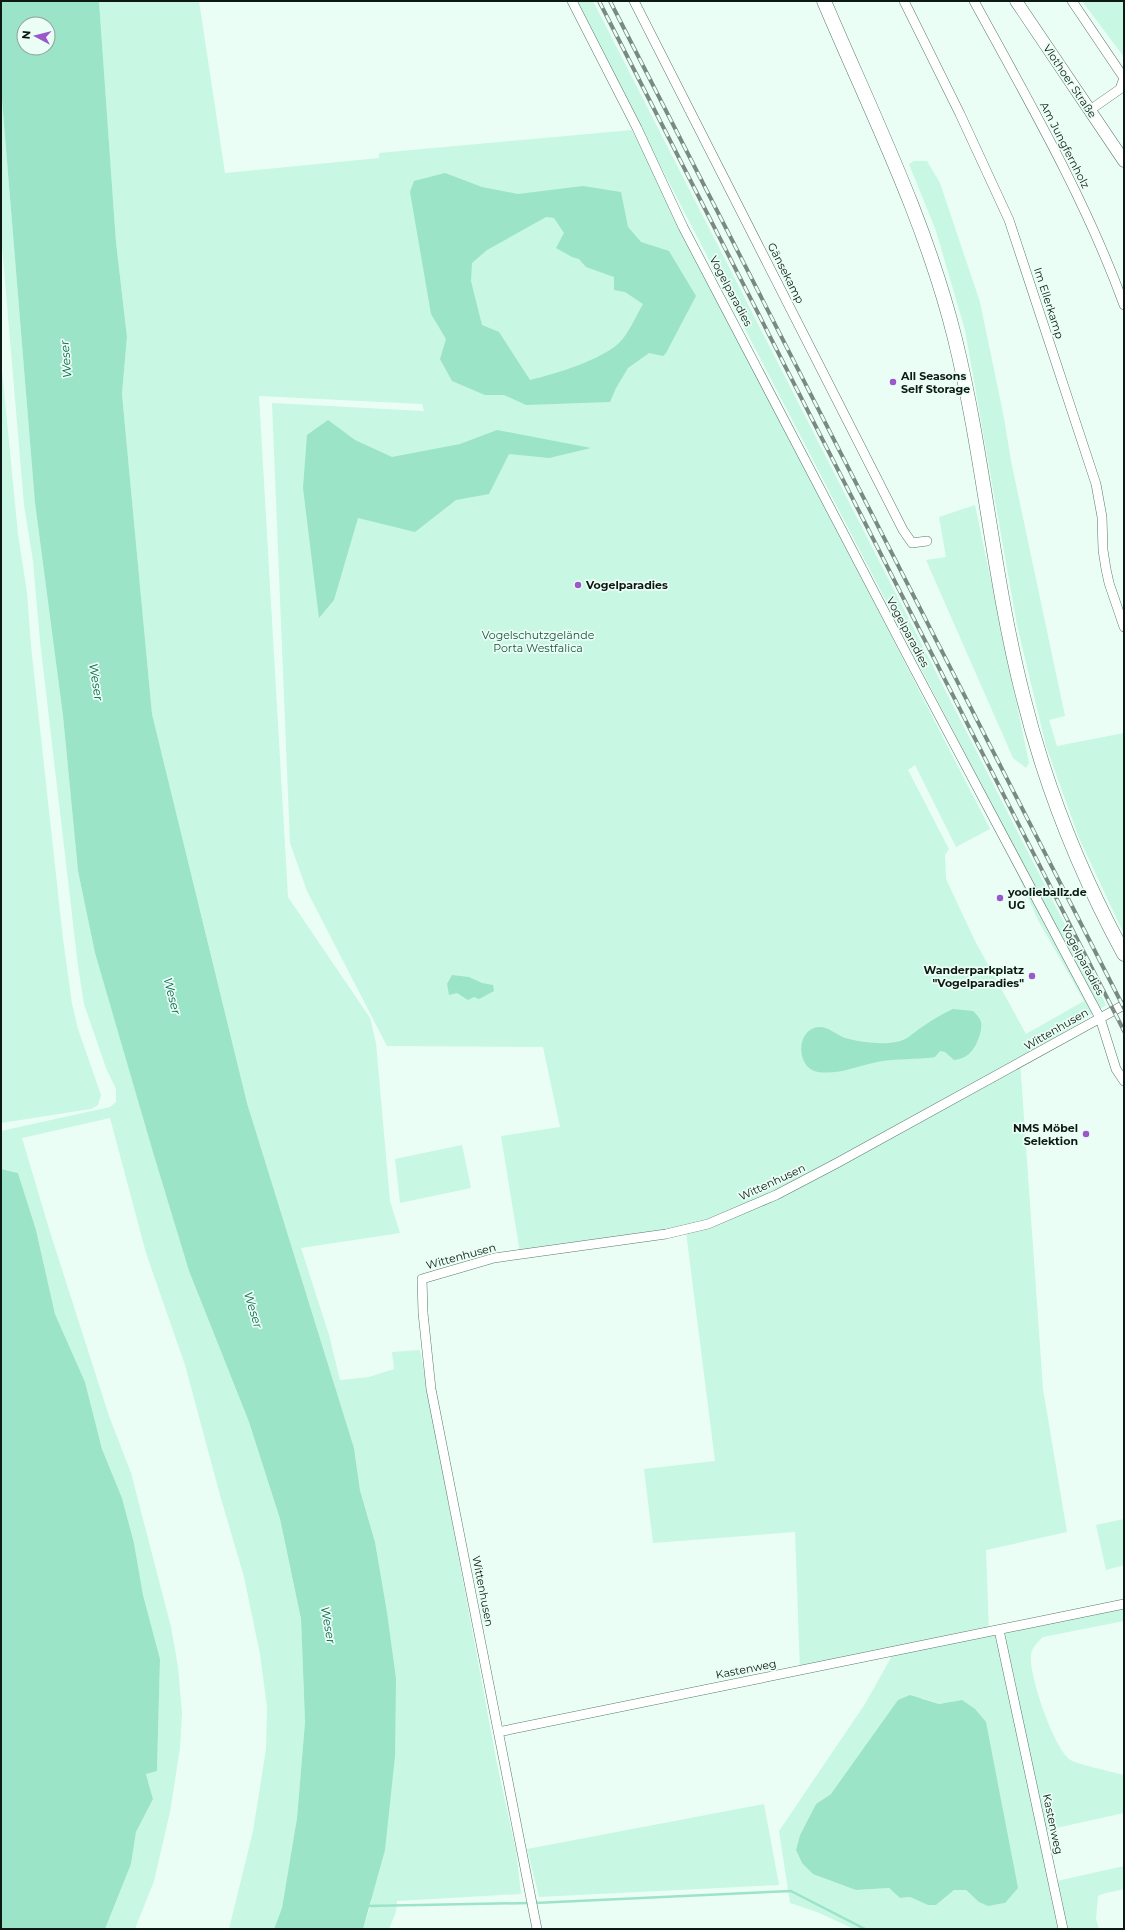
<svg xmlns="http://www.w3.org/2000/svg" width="1125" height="1930" viewBox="0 0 1125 1930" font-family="Montserrat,sans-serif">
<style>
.green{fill:#c8f7e3;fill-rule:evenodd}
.water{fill:#9ce4c7;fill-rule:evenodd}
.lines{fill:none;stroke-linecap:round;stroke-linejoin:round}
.stream{stroke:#9ce4c7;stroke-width:2.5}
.street-casing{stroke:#5a796c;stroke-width:10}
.secondary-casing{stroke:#5a796c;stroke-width:13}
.primary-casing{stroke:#5a796c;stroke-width:15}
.street{stroke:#fff;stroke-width:9}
.secondary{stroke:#fff;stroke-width:12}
.primary{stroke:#fff;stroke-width:14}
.rail-casing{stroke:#798a83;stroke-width:4}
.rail{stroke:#eafef5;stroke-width:2.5;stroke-dasharray:8;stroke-linecap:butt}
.poi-dot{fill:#9c57cb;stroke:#eafef5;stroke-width:1.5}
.labels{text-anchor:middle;stroke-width:3.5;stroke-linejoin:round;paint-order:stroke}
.street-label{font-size:11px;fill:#0c1914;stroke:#eafef5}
.poi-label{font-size:11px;font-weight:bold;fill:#0c1914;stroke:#eafef5;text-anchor:start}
.park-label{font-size:11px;fill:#18513e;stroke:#eafef5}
.water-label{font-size:12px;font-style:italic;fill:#09664c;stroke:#eafef5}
</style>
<rect width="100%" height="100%" fill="#eafef5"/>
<path class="green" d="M99 1H199L225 173 379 158V153L632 130 990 829 956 847 915 765 908 770 949 849 945 855 946 879 975 941 1026 1034 1084 1001 1038 920 955 734 575 1H593L1106 1005 1020 1061 1043 1389 1067 1532 986 1550 989 1634 1124 1606V1621L1043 1637C1038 1642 1033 1646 1031 1654 1028 1674 1053 1745 1069 1759 1074 1764 1114 1772 1124 1775V1813L1047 1830 1057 1881 1124 1866V1889L1102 1894 1098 1896 1096 1919 1099 1929H854L817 1912 790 1903 779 1831 865 1704 893 1654 800 1671 795 1532 653 1543 644 1469 715 1461 686 1232 521 1259 501 1136 560 1127 543 1047 387 1046 307 891 290 843 272 403 424 411 422 404 259 396 288 897 370 1018 376 1043 390 1201 400 1233 301 1248 329 1335 340 1380 369 1377 394 1369 392 1352 420 1350 497 1764 516 1851 521 1894 397 1901 396 1912 389 1929H363L370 1907 396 1678 387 1612 375 1542 360 1489 354 1448 247 1103 152 714 122 394 127 337 116 242ZM922 1698 939 1704 962 1700 1005 1903C983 1907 982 1905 966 1890H954L936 1905H928L910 1897 900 1898 889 1888 856 1890 802 1863 796 1850 800 1835 816 1804 831 1794Z
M1082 1H1124V57Z
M1 88 35 503 63 716 78 871 95 953 189 1271 249 1422 280 1519 301 1619 305 1722 297 1818 282 1908 274 1929H229L253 1831 266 1749 267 1707 260 1654 244 1577 220 1495 185 1365 146 1253 110 1118 22 1138 50 1232 109 1416 131 1473 171 1627 178 1667 182 1713 180 1748 170 1812 154 1881 135 1929H105L131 1864 136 1832 153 1799 146 1773 157 1771 160 1659 143 1595 134 1543 122 1498 102 1449 85 1382 55 1314 36 1230 18 1173 1 1169V1131L110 1107 116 1102V1089L106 1068 84 1004 78 966 40 641 33 561 24 505 1 234Z
M914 161H927L940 183 980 302 1004 418 1011 461 1065 716 1049 720 1057 746 1124 733V934L1079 838 1046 746 1017 625 965 330 936 231 909 164Z
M1 360 18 534 27 593 31 646 63 939 72 1004 78 1029 101 1095 98 1105 91 1109 1 1123Z
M975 505 1029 763 1026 768 1013 758 926 560 946 557 939 517Z
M462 1145 471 1188 400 1203 395 1159Z
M1124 1519V1565L1106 1570 1096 1525Z
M764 1804 779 1885 539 1897 527 1849Z"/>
<path class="water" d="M1 1H99L116 242 127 337 122 394 152 714 247 1103 354 1448 360 1490 375 1542 387 1612 396 1678 395 1756 385 1850 363 1929H274L282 1908 297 1818 305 1722 301 1619 280 1519 249 1422 189 1271 153 1152 95 953 78 871 63 716 35 503 1 88ZM24 24H48V48H24Z
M445 173 482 187 518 194 583 186 621 192 628 227 641 242 669 251 696 296 666 353 663 356 649 353 628 368 616 388 610 402 526 405 504 395H485L452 381 440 359 446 339 431 314 410 192 414 181ZM546 217 554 218 564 233 556 248 572 257 579 259 586 267 614 277V290L625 292 643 304C636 316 629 333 619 343 601 360 555 374 530 380L499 332 482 325 471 281 472 263 487 250Z
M328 420 355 440 392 457 460 444 497 430 591 448 549 458 509 454 489 494 456 500 415 532 358 518 334 600 319 618 303 488 307 435Z
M452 975 469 977 482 983 493 985 494 991 479 999 474 997 468 1000 457 993 449 995 447 984Z
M953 1009 973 1011C976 1014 980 1018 981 1022 983 1032 975 1051 966 1056 962 1059 958 1059 954 1060L945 1052 940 1051 935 1057C916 1060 896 1058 877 1062 858 1066 838 1075 818 1072 798 1069 795 1035 814 1028 826 1024 834 1034 845 1038 860 1042 880 1045 896 1042 906 1041 913 1033 922 1027 932 1020 942 1014 953 1009Z
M1 1169 18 1173 36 1230 55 1314 85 1382 102 1449 122 1498 134 1543 143 1595 160 1659 157 1771 146 1774 153 1799 136 1832 131 1864 105 1929H1Z
M910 1695 939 1704 962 1700 975 1709 986 1722 1018 1888 1005 1903 988 1906 979 1902 966 1890H954L936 1905H928L910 1897 900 1898 889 1888 856 1890 813 1874 802 1863 796 1850 800 1835 816 1804 831 1794 898 1700Z"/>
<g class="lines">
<path class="stream" d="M535 1903 791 1891 865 1929
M367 1906 530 1903"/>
<defs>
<path id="street" d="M572 1 637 128 683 227 915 670 1100 1018 1116 1069 1124 1081
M634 1 903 530 912 543 927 541
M904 1 960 114 1009 220 1096 484 1102 517 1103 550 1106 569 1109 583 1124 627
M974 1C1028 100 1085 198 1124 305
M1072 1 1124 78 1120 89 1090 110
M999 1630 1063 1929
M498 1732 1124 1604
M537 1929 431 1389 423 1313 422 1279 494 1258 666 1234 708 1224 776 1195 837 1163 1124 1005"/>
<path id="secondary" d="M1016 1 1124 161"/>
<path id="primary" d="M824 1C871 112 926 221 955 339 984 457 993 579 1023 696 1045 785 1080 873 1124 954"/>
</defs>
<use href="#street" class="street-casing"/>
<use href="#secondary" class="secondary-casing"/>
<use href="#primary" class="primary-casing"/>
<use href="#street" class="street"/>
<use href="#secondary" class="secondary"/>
<use href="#primary" class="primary"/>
<defs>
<path id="rail" d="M599 1 1124 1031
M610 1 1124 1008"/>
</defs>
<use href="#rail" class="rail-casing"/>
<use href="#rail" class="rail"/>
</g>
<g class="poi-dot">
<circle cx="893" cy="382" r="4"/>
<circle cx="578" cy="585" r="4"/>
<circle cx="1000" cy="898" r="4"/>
<circle cx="1032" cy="976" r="4"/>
<circle cx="1086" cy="1134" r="4"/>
</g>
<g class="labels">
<g class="street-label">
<text transform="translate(1070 81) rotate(56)" y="4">Vlothoer Straße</text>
<text transform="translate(1065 145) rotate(63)" y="4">Am Jungfernholz</text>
<text transform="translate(786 273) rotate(63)" y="4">Gänsekamp</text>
<text transform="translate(731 291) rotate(62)" y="4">Vogelparadies</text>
<text transform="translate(1049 303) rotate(72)" y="4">Im Ellerkamp</text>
<text transform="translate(908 632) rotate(62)" y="4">Vogelparadies</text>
<text transform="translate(1083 960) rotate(62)" y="4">Vogelparadies</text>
<text transform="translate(1056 1029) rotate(-30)" y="4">Wittenhusen</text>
<text transform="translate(772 1182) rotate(-25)" y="4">Wittenhusen</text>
<text transform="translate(461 1256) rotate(-15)" y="4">Wittenhusen</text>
<text transform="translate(483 1591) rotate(79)" y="4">Wittenhusen</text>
<text transform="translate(746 1669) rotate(-11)" y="4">Kastenweg</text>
<text transform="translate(1053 1824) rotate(78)" y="4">Kastenweg</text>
</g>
<g class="poi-label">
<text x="901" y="380">All Seasons<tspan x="901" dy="13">Self Storage</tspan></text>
<text x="586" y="589">Vogelparadies</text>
<text x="1008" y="896">yoolieballz.de<tspan x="1008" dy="13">UG</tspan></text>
<text x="1024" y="974" text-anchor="end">Wanderparkplatz<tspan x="1024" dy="13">"Vogelparadies"</tspan></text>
<text x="1078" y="1132" text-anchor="end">NMS Möbel<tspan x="1078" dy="13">Selektion</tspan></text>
</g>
<g class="park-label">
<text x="538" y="639">Vogelschutzgelände<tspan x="538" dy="13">Porta Westfalica</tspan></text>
</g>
<g class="water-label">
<text transform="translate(66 359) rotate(-95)" y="4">Weser</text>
<text transform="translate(96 682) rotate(81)" y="4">Weser</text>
<text transform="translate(172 996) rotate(76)" y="4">Weser</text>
<text transform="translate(253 1310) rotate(73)" y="4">Weser</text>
<text transform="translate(328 1625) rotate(80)" y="4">Weser</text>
</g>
</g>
<rect width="1125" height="1930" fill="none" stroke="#0c1914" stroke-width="4"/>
<g transform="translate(36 36) rotate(277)"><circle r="19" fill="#eafef5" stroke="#91a29b"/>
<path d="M0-3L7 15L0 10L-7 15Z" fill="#9c57cb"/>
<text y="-6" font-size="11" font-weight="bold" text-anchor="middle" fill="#0c1914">N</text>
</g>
</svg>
